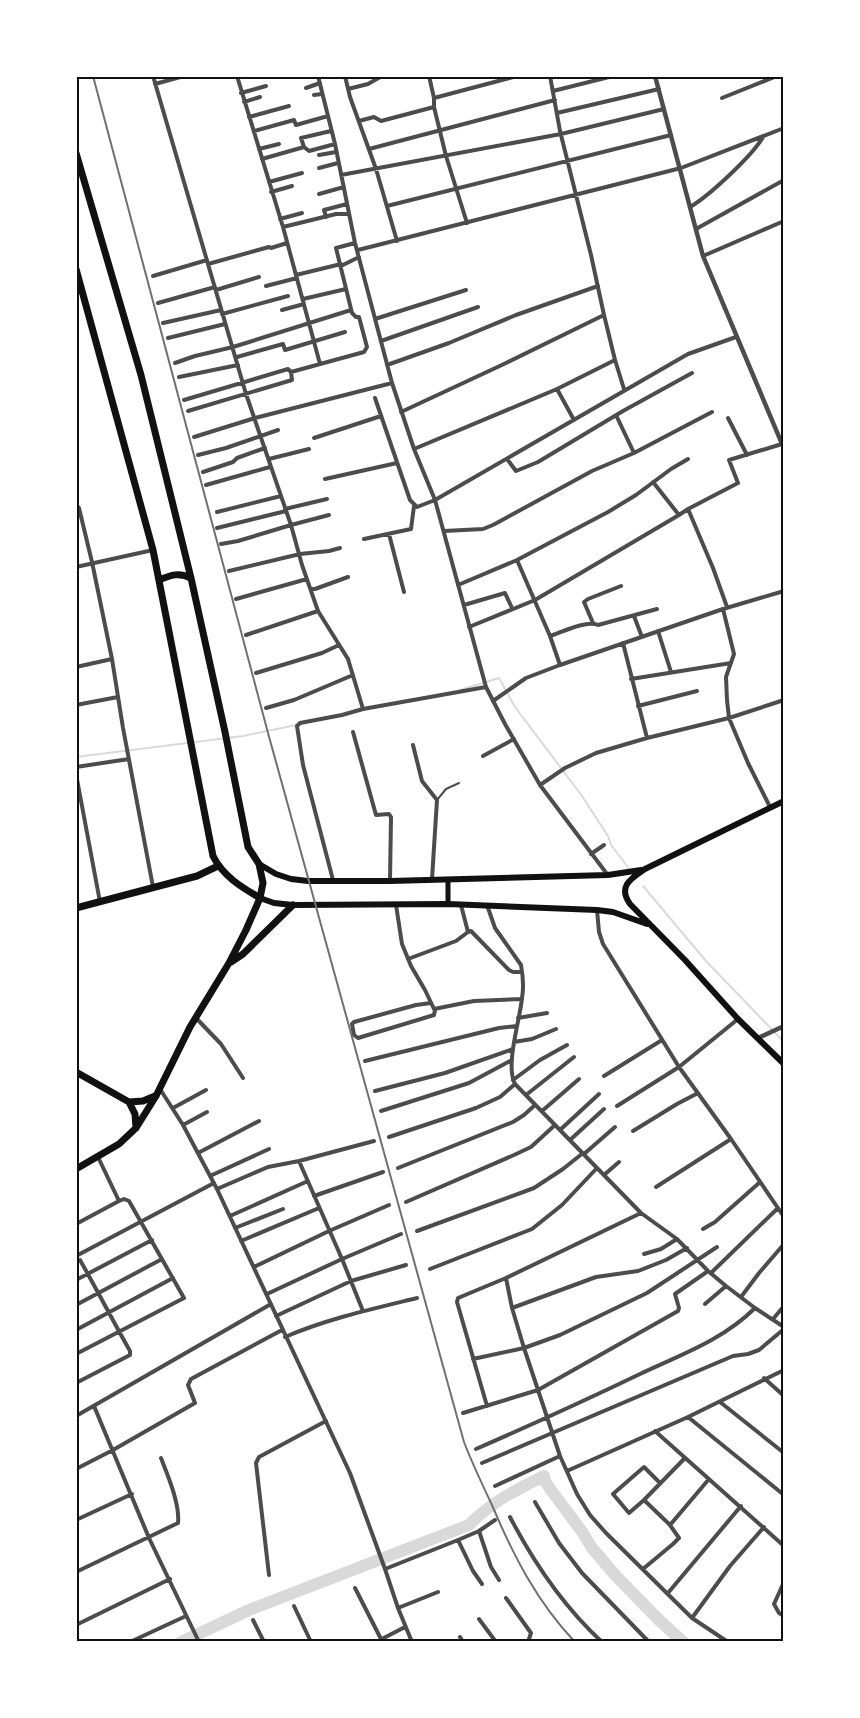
<svg xmlns="http://www.w3.org/2000/svg" width="860" height="1718" viewBox="0 0 860 1718" font-family="'Work Sans',sans-serif">
<style>
.lines{fill:none;stroke-linecap:round;stroke-linejoin:round}
.stream{stroke:#d9d9d9;stroke-width:2}
.river{stroke:#d9d9d9;stroke-width:12}
.service{stroke:#4c4c4c;stroke-width:2}
.minor{stroke:#4c4c4c;stroke-width:4}
.tertiary{stroke:#4c4c4c;stroke-width:4.5}
.secondary{stroke:#111;stroke-width:5}
.primary{stroke:#111;stroke-width:6}
.trunk{stroke:#111;stroke-width:7}
.rail{stroke:#707070;stroke-width:2}
.neatline{fill:none;stroke:#111;stroke-width:2}
</style>
<rect width="100%" height="100%" fill="#fff"/>
<g class="lines">
<path class="stream" d="M460 690 499 678 515 707 582 796 608 836 611 845 630 870
M76 757 243 736 296 725
M643 886 706 961 784 1042"/>
<path class="river" d="M181 1642 249 1610 469 1525C491 1502 516 1490 544 1476L545 1481 551 1490 583 1533 592 1548 616 1576 659 1620 683 1642"/>
<path class="service" d="M437 800 446 789 459 783"/>
<path class="minor" d="M153 76 246 394 291 525 302 565 318 611 348 659 363 709
M237 76 283 227 320 364
M318 76 335 144 355 243 392 383 414 449 435 500 486 687 505 724 540 785 607 874
M345 76 350 97 376 169 397 241
M429 76 434 98V107L446 156 467 223
M550 76 560 131 591 255 604 315 615 360 624 389
M155 84 184 76
M306 88 320 83
M348 89 368 84 382 76
M553 91 613 76
M241 93 266 86
M314 95 322 94
M434 98 517 76
M722 98 777 76
M244 102 260 97
M557 113 659 89
M249 117 289 106
M359 121 374 117 381 121 434 107
M254 131 294 120 296 125 328 116
M304 147 301 138 331 131
M259 149 279 144
M369 149 555 100
M319 155 336 152
M262 159 304 147 309 151 335 144
M319 168 338 163
M341 175 561 134 664 109
M269 182 302 173
M271 192 292 186
M319 194 344 187
M387 206 671 135
M690 207C709 196 752 156 763 137
M326 217 324 210 347 204
M280 219 302 213
M283 227 336 214H349
M696 229 784 180
M358 250 681 168 784 128
M703 256 784 221
M208 264 269 247 271 248 287 243
M341 266 359 257
M296 275 341 264
M153 276 207 260
M266 286 297 278
M216 290 259 277
M303 299 346 289
M158 303 215 287
M282 310 304 304
M222 314 288 296
M375 319 466 290
M163 323 221 310
M168 338 225 324
M381 341 478 307
M237 357 283 344 285 350 345 332
M175 363 195 356 233 347 351 310
M387 365 449 343 516 315 598 286
M179 377 238 365
M557 389 574 420
M375 398 410 500 417 507 435 500 688 354 736 337
M184 400 288 369 291 372 364 352 367 347 359 317H356L352 313 336 248 355 243
M188 411 292 380 291 372
M401 412 504 364 604 315
M616 415 634 453
M728 418 747 455
M194 437 255 418 392 383
M314 438 381 416
M414 449 557 389 615 360
M198 455 226 448 278 430
M269 459 309 449
M507 459 516 471 538 462 623 411 692 373
M203 472 233 462 237 458 265 448
M325 479 397 463
M653 482 679 515 688 509 713 568 727 607
M206 485 270 467
M76 505 79 508 92 562 112 659 123 728 153 887
M285 509 327 499
M688 509 738 483 729 460 782 444
M217 512 281 496
M217 528 286 511
M444 531 483 529 493 525 592 471 634 453 712 412
M389 534 404 592
M364 539 411 529 414 506
M221 544 238 541 291 525 329 515
M517 560 550 636 560 665
M76 567 153 550
M229 571 300 554 329 551 340 548
M458 585 517 560 608 512 636 495 671 469 688 459
M311 589H315L348 577
M236 599 307 579
M464 605 505 593 512 608
M723 609 734 654 726 677 727 700 729 718 748 763 770 807
M634 616 642 637
M593 623 584 602 588 599 621 586
M469 627 535 600 679 515
M658 631 671 672
M246 635 318 611
M550 636C562 632 586 620 598 625L657 609
M623 643 647 738
M76 667 112 659
M256 673 322 653 339 645
M631 679 731 663
M493 701 526 678 560 665 723 609 784 591
M76 705 118 697
M638 706 697 691
M266 708 294 700 353 675
M353 732 376 815 389 814 391 817 390 880
M413 745 422 781 437 800 432 879
M483 756 514 739
M76 767 129 759
M76 774 100 902
M540 785 565 768 596 753 647 738 729 718 784 700
M591 854 604 845
M333 880 303 765 297 726 300 723 342 715 363 709 486 687
M396 905 402 944 411 966 425 990 434 1009 474 1001 522 999
M461 905 468 932 471 931 509 970 513 972H522
M487 905 495 928 521 965C523 976 524 987 522 998 520 1020 505 1065 515 1084L641 1213 677 1239 708 1271 726 1286 755 1308 784 1327
M597 910 599 932 603 944 679 1067 731 1139 784 1217
M408 959 456 941 468 932
M431 1003 416 1005 354 1022 352 1024 354 1035 358 1038 434 1015 435 1010
M196 1018 221 1044 243 1078
M518 1018 547 1013
M514 1042 532 1039 556 1029
M365 1061 499 1028 517 1026
M604 1076 662 1040
M513 1080 540 1060 567 1045
M160 1089 183 1125 217 1189 350 1473 385 1569 398 1608 412 1642
M375 1091 445 1073 513 1049
M526 1095 574 1057
M617 1106 679 1067 738 1019
M173 1108 206 1090
M381 1111 469 1083 512 1060
M542 1111 579 1079
M183 1125 207 1112
M560 1130 599 1094
M633 1131 677 1104 698 1093
M389 1137 476 1108 500 1097 515 1084
M570 1140 604 1109
M198 1153 259 1121
M584 1154 615 1127
M299 1161 342 1259 363 1311
M398 1168 513 1122 524 1115 535 1105
M604 1175 619 1162
M210 1176 269 1149
M656 1187 731 1139
M217 1189 268 1167 299 1161 374 1141
M314 1196 383 1172
M406 1202 514 1155 531 1147 555 1125
M230 1216 308 1181
M76 1224 119 1201
M235 1228 283 1209
M703 1229 715 1222 759 1183
M417 1231 534 1188 563 1169 583 1153
M241 1241 319 1208
M644 1254 661 1249 677 1239
M76 1256 214 1183
M254 1267 329 1231 389 1205
M430 1269 532 1229 562 1205 597 1168
M711 1273 778 1208
M506 1278 512 1308 524 1348 560 1456 577 1494 590 1515 606 1533 692 1618 728 1642
M76 1280 152 1240
M267 1294 342 1259 401 1234
M741 1297 759 1273 784 1244
M705 1304 726 1286
M76 1305 162 1259
M512 1308 596 1277 638 1271 666 1260 687 1248
M276 1316 351 1281 406 1265
M773 1319 784 1306
M76 1330 173 1278
M285 1337C327 1319 372 1309 417 1298
M76 1354 184 1298 129 1201 124 1199 119 1201 98 1157
M473 1359 524 1348 560 1335 647 1293 717 1247
M764 1378 784 1396
M76 1383 130 1355V1351C113 1321 97 1290 80 1260
M76 1397 77 1398
M720 1402 784 1453
M94 1406 149 1538 199 1642
M487 1406 457 1302 458 1298 506 1278 641 1213
M463 1413 538 1390 678 1311 679 1308 675 1294 708 1271
M76 1416 271 1304
M688 1417 784 1495
M655 1431 784 1546
M476 1449C531 1425 586 1400 640 1374 680 1355 723 1340 755 1308
M482 1463 733 1356 748 1354 759 1350 784 1329
M76 1469 113 1450 195 1403 188 1385 191 1379 282 1330
M567 1471 688 1417 784 1370
M660 1483 644 1467 613 1494 629 1513 644 1500 685 1458
M495 1486 560 1456
M535 1502 559 1543 582 1573 649 1642
M510 1517C533 1561 565 1608 602 1642
M76 1520 132 1494
M670 1525 709 1479
M479 1531 491 1567 499 1580
M458 1540 473 1571 482 1584
M385 1569 458 1540 479 1531 495 1520
M643 1569 673 1544 679 1538 670 1525 644 1500
M76 1572 178 1523C180 1504 168 1476 161 1458
M269 1575 256 1463 259 1457 326 1421
M784 1582 774 1604 779 1613 784 1616
M355 1588 381 1639
M668 1593 741 1506
M506 1598 531 1633 528 1642
M294 1606 311 1642
M398 1608 438 1592
M692 1618 730 1566 764 1527
M479 1619 496 1642
M253 1620 264 1642
M76 1625 170 1579
M460 1637 463 1642
M130 1642 186 1616
M376 1642 405 1627
M783 1642 784 1641"/>
<path class="tertiary" d="M655 76 703 256 782 444 784 443
M758 1038 784 1026"/>
<path class="secondary" d="M448 880V904"/>
<path class="primary" d="M784 801 645 869C632 878 617 886 630 904L685 960 738 1019 784 1064
M259 864 276 874 291 879 308 881H390L608 875 641 870
M260 898 274 903 293 905 448 904 597 910 613 912 647 924"/>
<path class="trunk" d="M76 153 141 375 191 578 225 732 248 847 259 864 263 883 260 898 246 930 229 963 190 1027 156 1096 136 1128 119 1144 76 1169
M76 269 153 550 213 856C223 876 241 887 260 898
M159 580C171 575 179 572 191 578
M76 908 197 876 218 866
M231 962 243 954 293 905
M76 1072 129 1102 143 1101 155 1096
M129 1102 135 1114 136 1128"/>
<path class="rail" d="M93 76 268 733 464 1442C472 1463 482 1484 492 1505 513 1555 537 1602 575 1642"/>
</g>
<rect width="860" height="1718" fill="none" stroke="#ffffff" stroke-width="156"/>
<rect x="78" y="78" width="704" height="1562" class="neatline"/>
</svg>
